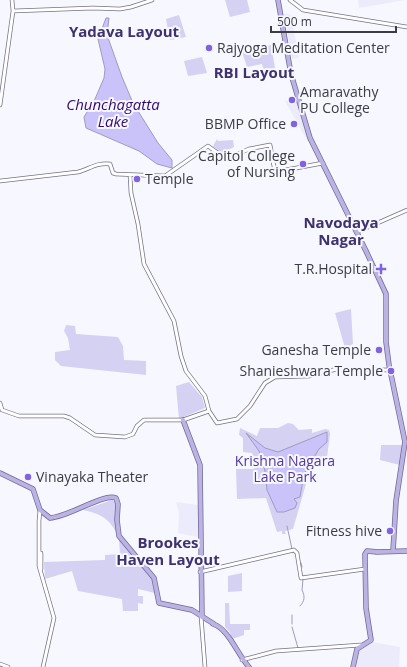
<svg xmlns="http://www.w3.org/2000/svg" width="407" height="667" viewBox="0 0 407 667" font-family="'Open Sans',sans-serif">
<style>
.built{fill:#ecebfb}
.green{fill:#d4d1f3}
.water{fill:#cac3f9;stroke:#9f9ac2}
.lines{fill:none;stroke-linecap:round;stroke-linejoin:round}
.stream{stroke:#9f9ac2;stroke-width:1}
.minor-casing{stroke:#747283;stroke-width:4.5}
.major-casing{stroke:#71689d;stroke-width:5.5}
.minor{stroke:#fff;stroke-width:3}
.major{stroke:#bbb3e2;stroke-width:4}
.poi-dot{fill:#8063df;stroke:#f7f7ff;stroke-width:1.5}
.labels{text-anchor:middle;stroke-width:4;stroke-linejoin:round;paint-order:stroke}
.poi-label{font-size:14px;fill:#3c3c43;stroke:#f7f7ff;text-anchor:end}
.park-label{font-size:14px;fill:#52389c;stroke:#f7f7ff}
.neighbourhood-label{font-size:15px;font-weight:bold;fill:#3e316d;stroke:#f7f7ff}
.water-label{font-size:15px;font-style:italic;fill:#320b72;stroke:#f7f7ff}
</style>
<rect width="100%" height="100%" fill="#f7f7ff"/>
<path class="built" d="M346 0H405L359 8 358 0Z
M284 13 291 15 299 58 292 59Z
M296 97 310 141 308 142 285 101Z
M176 502 198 505V537L178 533 179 513Z
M372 642 400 647 399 667H356L360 648Z"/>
<path class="green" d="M225 0H247L250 12 230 17Z
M179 15 186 37 170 40 166 19Z
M271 45 276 74 265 75 262 64 247 67 242 52Z
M202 57 207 73 188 76 184 61Z
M217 139 218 141 233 140 234 147 230 149 231 155 224 156 213 146Z
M351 309 353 344 345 348 335 313Z
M66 325 75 326 76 334 118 337 123 346 124 360 146 361V375L61 366 55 360V352L70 350 68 338 64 331Z
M189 382 202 397 205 408 179 419 176 386Z
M288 423 293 424 299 430 312 429V433L325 429 329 430 330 434 326 465 316 463 313 470 308 477 293 529 285 531 286 534H282V531L277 532 266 498 237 499 236 469H254L252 453 243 452V438L239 435 240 428 257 436 260 428H278Z
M381 445H403L400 465 380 460Z
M112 500 116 502 117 534C109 518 101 514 83 510Z
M119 539 153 580 155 593 138 589V596H143V604L138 603V611H123L122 599 78 591 72 571 45 579 44 562 105 560V555L120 554Z
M242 573V591L228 592V576Z
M225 603H229L230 624H250V630H244V635L232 639 230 632 225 627Z"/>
<path class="water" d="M106 18H109L107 35 122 77 133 103 158 143 172 160V168L157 164 139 151 86 128 84 117 95 99 104 78 105 69 98 39Z
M327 432V442L319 449 304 474 300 497 294 499 297 503 295 508 284 512H277L267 490 265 471 259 451 246 433 265 448 278 452Z"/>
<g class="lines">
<path class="stream" d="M311 472 312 473
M287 526 292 549
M301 563 302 567
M300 606C305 601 305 596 302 590L303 579
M292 624V615
M292 627 298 648"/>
<defs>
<path id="minor" d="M290 0 303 10 407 27
M13 11 93 8 120 9 131 7 152 0
M0 105 13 11 12 0
M130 175 131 193 138 224 144 264 174 321 181 356 186 371 205 396 209 411 217 423 237 419 250 406 265 383 275 377 309 376 337 369 390 370
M0 181 78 172C89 169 98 162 110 164L113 173 116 174 165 176 208 146 226 159 249 149 270 145 275 172 323 163
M357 232 407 210
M0 403 2 410 19 416H64L70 418 95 435 125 437 133 434 137 426 144 420H183L209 411
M40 510 39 521V566L54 618 43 667
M41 569V553
M200 572 294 550 297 553 301 578 365 569
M201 616 205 667
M242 660 276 651 361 645
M0 664 8 667"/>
<path id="major" d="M278 0 291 74 310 138 366 251 386 294V342L389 365 405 442 396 501 393 551
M183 420 200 465 202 617
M0 473 33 489 40 510 50 518C69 517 103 493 116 498L118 504 117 520 119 536 154 578 159 603 192 610 214 624
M376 552 407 551
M213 624C229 629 237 654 249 667
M353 667 357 649 371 640 366 608 365 554 367 551 378 552"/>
</defs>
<use href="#minor" class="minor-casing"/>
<use href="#major" class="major-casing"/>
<use href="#minor" class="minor"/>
<use href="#major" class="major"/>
</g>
<g class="poi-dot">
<circle cx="209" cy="48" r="4"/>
<circle cx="292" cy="100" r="4"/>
<circle cx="294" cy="124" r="4"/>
<circle cx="303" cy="164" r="4"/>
<circle cx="137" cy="179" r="4"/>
<path d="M379 263h4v4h4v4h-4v4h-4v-4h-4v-4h4z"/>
<circle cx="379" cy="350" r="4"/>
<circle cx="391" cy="371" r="4"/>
<circle cx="28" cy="477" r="4"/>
<circle cx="390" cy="531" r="4"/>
</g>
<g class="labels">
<g class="poi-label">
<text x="217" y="53" text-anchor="start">Rajyoga Meditation Center</text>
<text x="300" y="97" text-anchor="start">Amaravathy<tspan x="300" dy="16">PU College</tspan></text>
<text x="286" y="129">BBMP Office</text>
<text x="295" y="161">Capitol College<tspan x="295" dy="16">of Nursing</tspan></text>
<text x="145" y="184" text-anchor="start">Temple</text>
<text x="372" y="274">T.R.Hospital</text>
<text x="371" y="355">Ganesha Temple</text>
<text x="383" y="376">Shanieshwara Temple</text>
<text x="36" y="482" text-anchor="start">Vinayaka Theater</text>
<text x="382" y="536">Fitness hive</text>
</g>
<g class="park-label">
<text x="285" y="466">Krishna Nagara<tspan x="285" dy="16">Lake Park</tspan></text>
</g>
<g class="neighbourhood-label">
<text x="124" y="37">Yadava Layout</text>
<text x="254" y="78">RBI Layout</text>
<text x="341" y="228">Navodaya<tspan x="341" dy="17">Nagar</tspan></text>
<text x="168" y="548">Brookes<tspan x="168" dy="17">Haven Layout</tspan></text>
</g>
<g class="water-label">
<text x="113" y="110">Chunchagatta<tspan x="113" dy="17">Lake</tspan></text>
</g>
</g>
<path d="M271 26v6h125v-6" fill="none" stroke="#3c3c43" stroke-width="2"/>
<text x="277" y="26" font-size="12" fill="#3c3c43" stroke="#f7f7ff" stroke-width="3" paint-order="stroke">500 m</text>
</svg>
